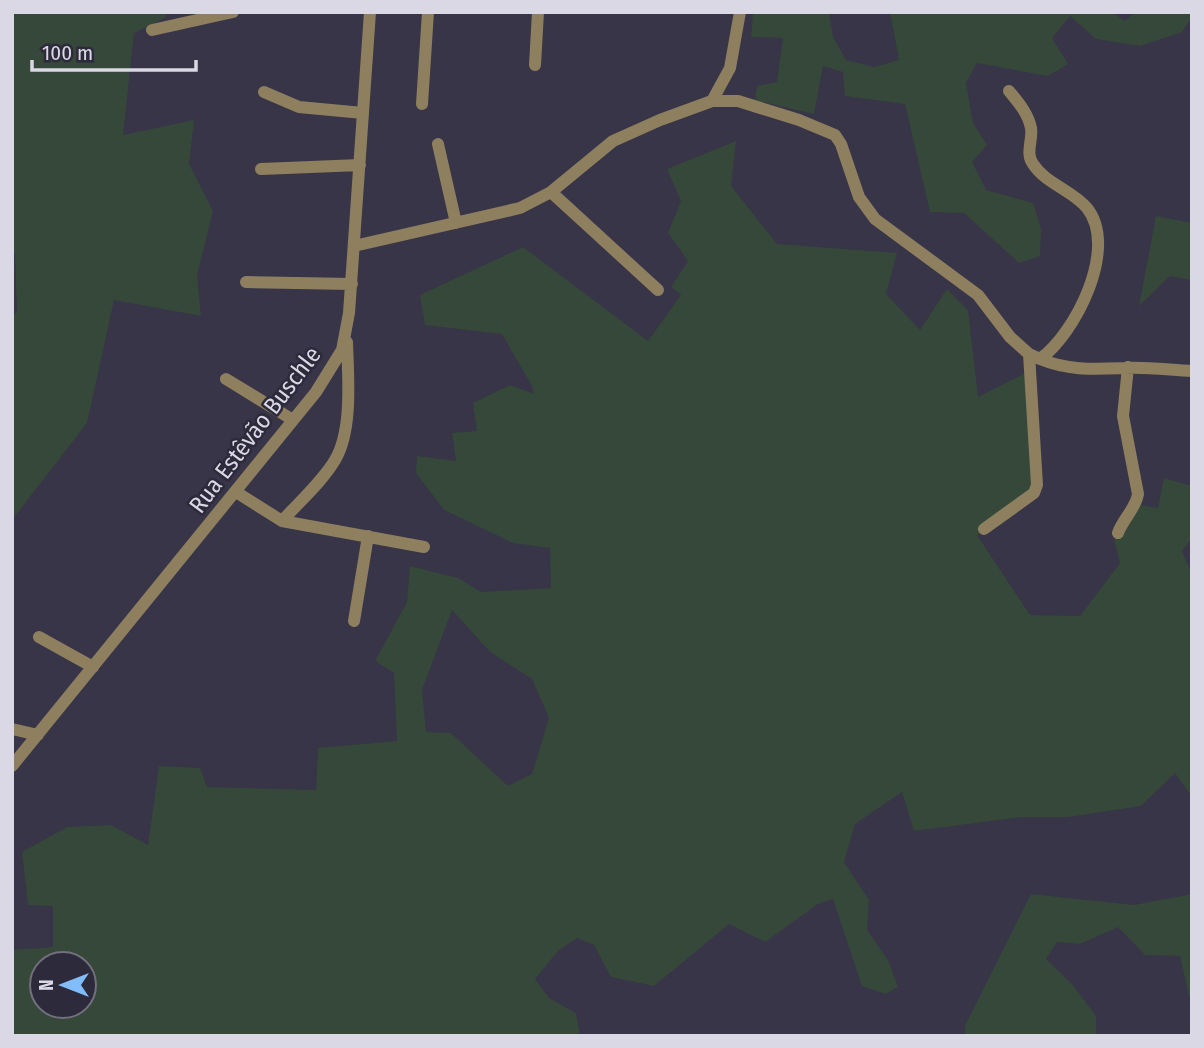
<svg xmlns="http://www.w3.org/2000/svg" width="1204" height="1048" viewBox="0 0 1204 1048" font-family="'Fira Sans Condensed',sans-serif">
<style>
.green{fill:#354839;fill-rule:evenodd}
.lines{fill:none;stroke-linecap:round;stroke-linejoin:round}
.minor{stroke:#8e7f5f;stroke-width:12}
.labels{text-anchor:middle;stroke-width:5;stroke-linejoin:round;paint-order:stroke}
.street-label{font-size:24px;fill:#d9d8e4;stroke:#2d2a3c}
</style>
<rect width="100%" height="100%" fill="#373547"/>
<path class="green" d="M12 12H166V17L134 33 123 135 194 120 189 164 213 211 197 276 201 316 114 300 87 423 12 520V317L17 311 15 254 12 252Z
M753 12H829L833 37 846 60 874 67 899 60 890 12H1112L1125 21 1135 12H1192V17L1182 32 1140 46 1096 39 1070 16 1052 38 1068 64 1048 76 977 63 966 83 973 123 987 145 972 162 986 190 1033 203 1041 228 1040 256 1019 263 964 213 930 212 905 104 845 96 843 72 823 66 814 114 755 100 757 86 777 82 783 38 751 37Z
M736 141 731 186 777 244 897 253 886 294 920 330 947 289 968 310 978 397 1030 371 1034 493 977 535 1030 615 1080 616 1120 563 1114 539 1125 516 1135 504 1158 508 1164 478 1192 486V539L1182 551 1192 574V797L1175 773 1141 806 1068 817H1022L914 831 902 792 855 824 844 862 869 900 867 930 888 960 898 987 886 994 862 986 833 899 818 904 765 942 729 924 654 986 611 977 594 945 577 938 558 951 535 979 549 998 576 1013 580 1036H12V950L53 947V906L28 905 22 852 67 827 111 825 148 845 159 766 200 768 207 787 316 790 318 748 397 741 394 673 375 661 407 602 410 566 458 578 481 592 551 588 550 548 513 543 444 510 416 473 417 456 456 461 452 433 477 431 473 403 510 385 534 394 532 386 502 334 425 325 420 295 523 247 648 341 681 295 671 287 688 261 668 233 681 201 667 169ZM452 610 490 652 532 679 549 718 532 774 508 786 451 733 426 732 422 690ZM42 964H84V1006H42Z
M1156 216 1192 223V280L1170 276 1139 306Z
M1031 894 1134 905 1192 894V1009L1180 956 1145 955 1118 927 1080 944 1057 942 1046 959 1072 984 1096 1016V1036H965V1026Z"/>
<g class="lines">
<path class="minor" d="M152 30 233 12
M535 65 538 12
M264 92 299 107 363 113
M712 101 730 68 740 12
M422 104 428 12
M438 144 456 223
M261 169 360 165
M551 192 658 290
M354 246 520 208 551 192 613 141 660 120 712 101H738L799 120 835 135 841 144 859 197 875 219 978 295 1010 337 1029 354 1040 359C1075 334 1119 248 1087 208 1072 190 1046 184 1033 164 1025 153 1033 140 1031 128 1028 113 1018 102 1009 91
M246 282 352 284
M1040 359C1069 371 1096 369 1126 368 1148 367 1170 370 1192 371
M226 379 293 420
M236 492 282 521C299 502 322 482 335 460 353 430 348 376 347 342
M282 521 424 547
M984 529 1034 493 1037 485 1029 354
M1118 533C1123 519 1136 508 1138 494L1123 416 1128 367
M354 621 368 536
M39 637 93 667
M12 729 38 735
M12 766 316 392 342 350 349 313 370 12"/>
</g>
<g class="labels">
<g class="street-label">
<text transform="translate(255 430) rotate(-53)" y="8">Rua Estêvão Buschle</text>
</g>
</g>
<rect width="1204" height="1048" fill="none" stroke="#d9d8e4" stroke-width="28"/>
<g transform="translate(63 985) rotate(270)"><circle r="33" fill="#2d2a3c" stroke="#72707f" stroke-width="2"/>
<path d="M0-5L12 26L0 18L-12 26Z" fill="#80bdfa"/>
<text y="-10" font-size="19" font-weight="bold" text-anchor="middle" fill="#d9d8e4">N</text>
</g>
<path d="M32 60v10h164v-10" fill="none" stroke="#d9d8e4" stroke-width="3.5"/>
<text x="42" y="60" font-size="21" fill="#d9d8e4" stroke="#2d2a3c" stroke-width="5" paint-order="stroke">100 m</text>
</svg>
